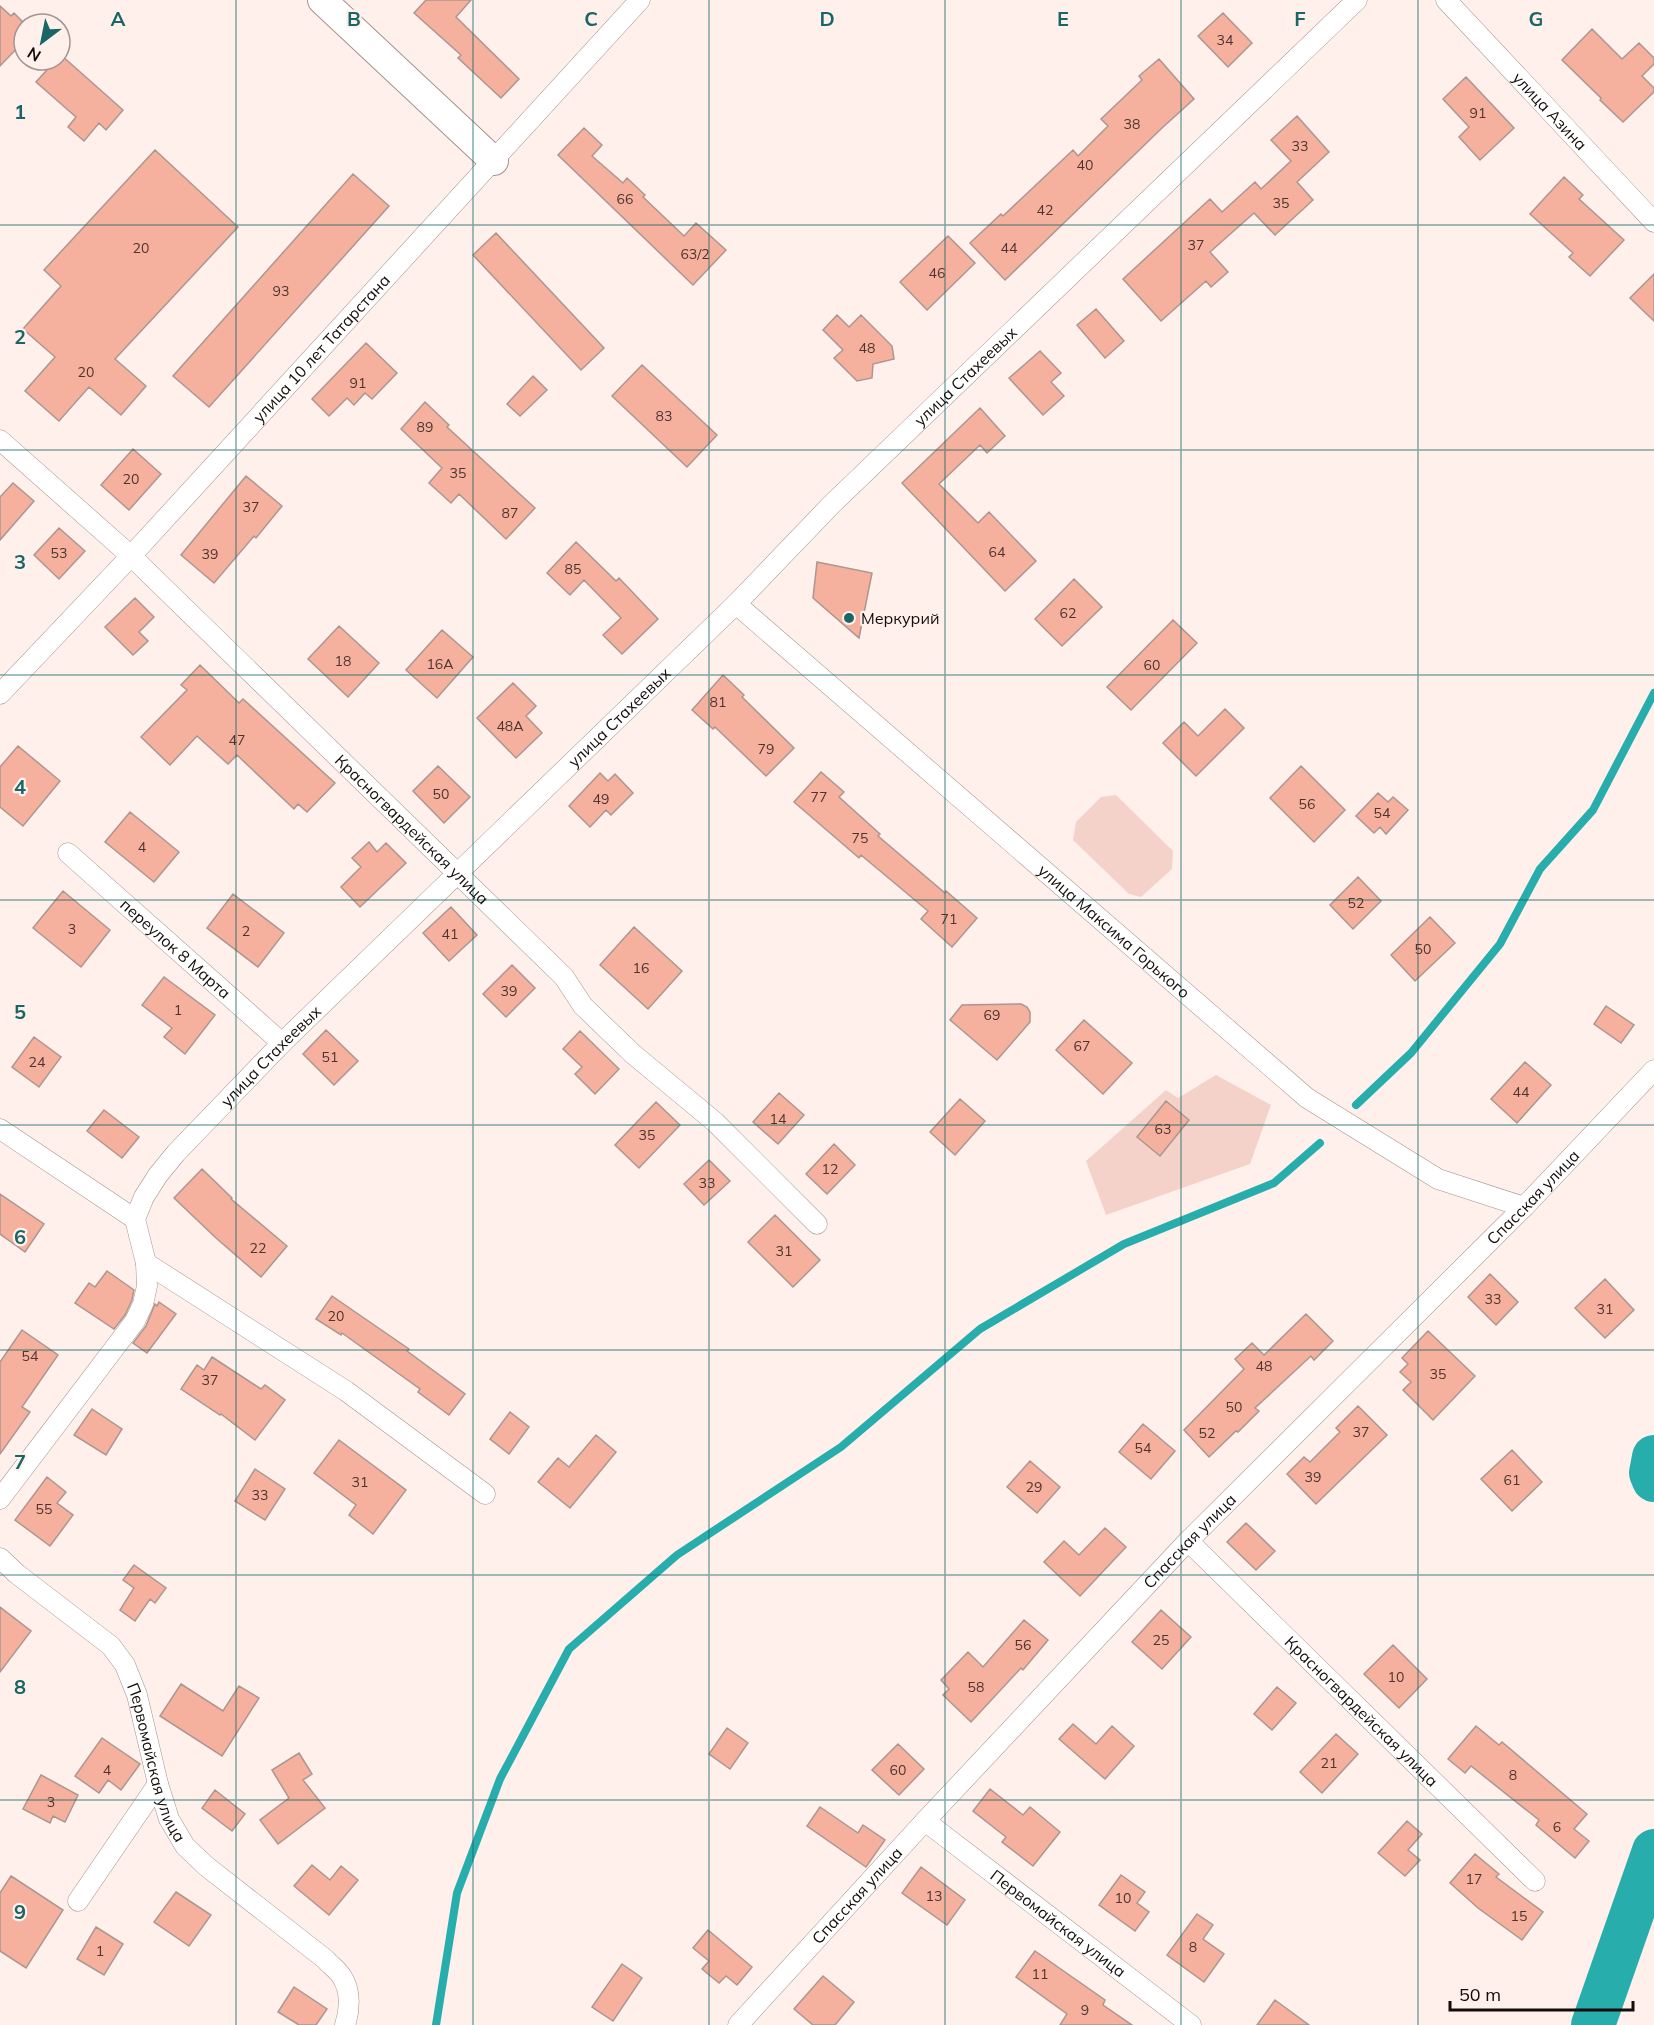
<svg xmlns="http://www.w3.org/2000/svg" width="1654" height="2025" viewBox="0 0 1654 2025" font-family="Mulish,sans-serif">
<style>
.green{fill:#f5d2c9}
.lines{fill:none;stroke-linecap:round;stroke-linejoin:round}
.stream{stroke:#27adac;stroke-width:8}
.river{stroke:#27adac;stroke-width:44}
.building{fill:#f6b09e;stroke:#ac9690;stroke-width:1.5}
.street-casing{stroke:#a8918c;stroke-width:21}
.secondary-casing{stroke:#a8918c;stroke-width:30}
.street{stroke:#fff;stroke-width:20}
.secondary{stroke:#fff;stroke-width:28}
.grid{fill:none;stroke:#186665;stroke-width:1.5;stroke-opacity:0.55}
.poi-dot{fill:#186665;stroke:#fff0ec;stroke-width:2}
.labels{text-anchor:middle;stroke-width:4.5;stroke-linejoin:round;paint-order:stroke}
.number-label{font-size:14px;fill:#4c352f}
.street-label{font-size:16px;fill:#130c0a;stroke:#fff0ec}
.poi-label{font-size:16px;fill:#130c0a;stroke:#fff0ec;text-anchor:start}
.grid-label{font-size:20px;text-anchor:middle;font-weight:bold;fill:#186665;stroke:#fff0ec;stroke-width:4.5;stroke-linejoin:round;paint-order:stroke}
</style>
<rect width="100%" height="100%" fill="#fff0ec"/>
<path class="green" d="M1116 795 1173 851 1172 869 1141 897 1129 894 1073 840 1076 822 1101 797Z
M1216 1075 1271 1105 1250 1164 1106 1215 1086 1161 1166 1090 1178 1098Z"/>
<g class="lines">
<path class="stream" d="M1356 1105 1411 1053 1500 944 1540 869 1593 810 1654 693
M436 2025 457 1893 500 1779 569 1649 677 1555 841 1447 980 1329 1124 1244 1274 1183 1320 1143"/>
<path class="river" d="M1654 1457 1651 1473 1654 1480
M1593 2025 1654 1851"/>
</g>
<path class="building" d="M426 0H471L456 17 519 79 501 98 458 58 461 55 414 13Z
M0 6 11 16 14 13 24 23V41L0 66Z
M1223 13 1252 43 1228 67 1198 36Z
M1592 29 1622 59 1639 43 1654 58V64L1642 76 1654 88V92L1623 122 1600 100 1601 98 1562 60Z
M61 55 123 110 106 130 99 123 84 141 68 127 76 117 36 82 56 60H60Z
M1159 59 1194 99 1162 128 1005 280 970 243 1001 214 1003 216 1073 150 1078 156 1108 126 1101 119 1142 80 1139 76Z
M1466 77 1514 128 1480 160 1459 137 1469 127 1443 99Z
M1297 116 1329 152 1297 182 1313 200 1275 235 1254 213 1210 252 1228 272 1211 287 1206 281 1161 321 1123 279 1210 199 1222 212 1255 182 1261 189 1291 161 1271 140Z
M584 128 602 145 592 156 623 183 627 178 645 195 643 197 684 236 696 223 726 250 693 285 558 155Z
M155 150 238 227 115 359 146 386 121 415 89 387 59 421 25 391 55 357 23 329 61 286 44 270Z
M353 174 389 206 209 407 173 376Z
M1564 177 1583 195 1579 199 1624 240 1590 276 1569 257 1573 253 1530 214Z
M496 233 604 348 581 370 473 255Z
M948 236 975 263 927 310 900 282Z
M1654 274V321L1630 298Z
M1096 309 1124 341 1105 358 1077 325Z
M837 315 849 327 861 315 892 346 894 359 873 364 872 378 857 381 834 358 843 350 823 330Z
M366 343 397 373 372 399 365 393 354 405 347 398 329 416 312 399Z
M1040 351 1061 373 1051 382 1064 396 1043 415 1009 378Z
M642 365 717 435 687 467 612 396Z
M533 376 547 390 520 416 507 404Z
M425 402 449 425 447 427 535 508 506 539 459 494 451 503 429 483 442 468 401 429Z
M980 408 1005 436 987 453 980 445 939 484 978 523 989 512 1036 561 1005 591 902 483Z
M133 449 161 474 129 510 101 485Z
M246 476 282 506 256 538 254 536 214 583 181 555Z
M13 483 34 501 0 540V497Z
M59 528 85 551 59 579 34 555Z
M576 542 616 581 619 578 658 619 622 654 603 635 621 618 584 580 570 595 547 573Z
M817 562 872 573 859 638 813 598Z
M1074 579 1102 607 1062 646 1035 619Z
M135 598 154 617 139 632 148 641 133 655 105 627Z
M1173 620 1197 643 1131 710 1107 687Z
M339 626 379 663 348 697 308 659Z
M442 630 473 657 437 698 406 670Z
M200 665 239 703 243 699 335 783 307 812 298 804 294 809 237 755 228 764 197 736 170 765 141 737 187 690 181 685Z
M723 675 744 695 742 697 794 748 766 776 715 727 713 729 692 710Z
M513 683 536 706 526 716 542 733 516 758 477 718Z
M1225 709 1244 728 1196 776 1163 743 1184 722 1198 736Z
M18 746 60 781 23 826 0 807V767Z
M438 766 470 797 444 823 413 791Z
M1301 766 1345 810 1314 842 1270 798Z
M821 772 844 792 839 797 880 834 878 836 945 893 946 891 977 918 952 947 921 919 928 911 861 855 859 858 794 802Z
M600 773 608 781 615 774 633 793 611 815 606 810 590 827 569 806Z
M1378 793 1388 802 1393 797 1408 810 1386 834 1380 827 1374 833 1356 816Z
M130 812 179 852 154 882 105 842Z
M369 842 377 852 386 843 406 863 360 907 341 887 361 867 352 858Z
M1358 877 1381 901 1353 929 1330 905Z
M63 891 110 930 81 967 33 928Z
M233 894 284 933 258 967 207 928Z
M451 907 477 935 449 961 423 933Z
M1430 917 1455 943 1415 981 1391 955Z
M634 927 682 971 648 1009 600 965Z
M512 965 535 988 506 1017 483 994Z
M164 977 215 1015 185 1054 164 1037 172 1028 142 1005Z
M1021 1004 1027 1007 1030 1012V1022L997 1060 950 1020 962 1005Z
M1606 1006 1634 1025 1621 1043 1594 1024Z
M1084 1020 1132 1063 1103 1094 1056 1050Z
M326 1030 358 1061 334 1085 303 1054Z
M580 1031 619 1069 595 1094 575 1074 582 1067 563 1049Z
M34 1037 61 1057 39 1087 12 1067Z
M1525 1062 1551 1085 1517 1123 1491 1099Z
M779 1093 804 1115 778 1144 753 1122Z
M960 1099 985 1121 955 1155 930 1132Z
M1166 1101 1189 1120 1160 1156 1137 1137Z
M656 1102 680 1125 639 1168 615 1145Z
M104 1110 139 1137 122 1158 87 1131Z
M834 1144 855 1165 827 1194 806 1174Z
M709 1160 730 1181 704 1205 684 1184Z
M202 1169 232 1198 231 1199 287 1246 261 1277 216 1238 174 1198Z
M0 1194 44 1224 25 1252 0 1234Z
M775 1215 820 1260 793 1287 748 1242Z
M107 1271 134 1290 132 1300 125 1315 114 1329 75 1303 89 1283 95 1287Z
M1490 1274 1518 1302 1496 1325 1468 1297Z
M1605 1279 1634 1310 1605 1338 1575 1308Z
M332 1296 409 1349 407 1351 465 1394 449 1415 418 1392 420 1389 342 1333 341 1335 316 1319Z
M159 1302 176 1314 147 1353 133 1343 146 1326 155 1304 157 1306Z
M1306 1314 1333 1341 1314 1360 1311 1356 1255 1408 1259 1411 1238 1432 1236 1431 1209 1457 1184 1430 1244 1369 1235 1359 1252 1343 1264 1355Z
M22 1330 58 1355 22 1407 30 1412 0 1454V1362Z
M1428 1331 1475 1376 1433 1420 1403 1390 1411 1382 1400 1372 1408 1364 1402 1358Z
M212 1357 261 1389 265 1385 285 1400 255 1440 221 1414 220 1415 181 1389 197 1365 204 1370Z
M1358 1406 1387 1435 1316 1504 1287 1474 1304 1457 1310 1462 1340 1432 1336 1428Z
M92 1409 122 1429 106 1455 74 1435Z
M510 1412 529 1427 509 1454 490 1439Z
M1143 1424 1175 1451 1151 1479 1119 1452Z
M596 1435 616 1452 570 1508 538 1482 558 1458 569 1467Z
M339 1440 406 1490 373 1534 349 1515 356 1505 314 1473Z
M1512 1450 1542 1482 1512 1511 1481 1479Z
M1030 1461 1060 1487 1037 1513 1007 1487Z
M255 1469 285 1489 265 1520 235 1501Z
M47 1477 66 1492 57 1503 73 1515 50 1546 15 1520Z
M1246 1523 1275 1551 1256 1570 1227 1542Z
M1105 1528 1126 1547 1080 1596 1044 1562 1064 1541 1079 1555Z
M134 1565 166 1588 155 1603 150 1599 135 1621 120 1610 134 1588 123 1580Z
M0 1607 31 1631 0 1672Z
M1161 1610 1191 1637 1162 1669 1132 1642Z
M1024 1620 1048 1640 1023 1670 1021 1668 971 1722 943 1695 949 1689 941 1680 968 1652 983 1667Z
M1393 1645 1427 1679 1399 1708 1364 1674Z
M181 1684 223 1711 239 1686 259 1698 222 1756 160 1716Z
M1277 1687 1296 1703 1272 1730 1254 1714Z
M1073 1724 1096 1744 1112 1726 1134 1746 1105 1779 1059 1739Z
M1476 1726 1499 1745 1502 1742 1587 1814 1574 1829 1589 1841 1575 1858 1536 1825 1539 1820 1471 1766 1465 1773 1448 1759Z
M727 1728 748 1743 730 1769 709 1754Z
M1336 1734 1358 1754 1322 1793 1300 1772Z
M102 1738 140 1764 121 1790 108 1780 99 1793 75 1776Z
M898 1744 924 1769 899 1795 872 1770Z
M299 1753 312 1774 303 1780 325 1808 278 1844 260 1820 289 1798 272 1770Z
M41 1775 78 1795 65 1822 53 1816 50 1823 23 1809Z
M990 1789 1023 1815 1030 1807 1060 1832 1033 1866 1002 1842 1006 1837 973 1811Z
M215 1790 245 1814 232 1831 202 1808Z
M820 1807 858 1833 863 1825 885 1840 866 1867 807 1826Z
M1407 1821 1422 1834 1408 1850 1420 1860 1405 1876 1378 1853Z
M1475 1854 1499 1874 1496 1877 1543 1912 1522 1940 1478 1908 1450 1883Z
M312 1865 330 1880 341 1866 358 1880 329 1915 294 1886Z
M921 1867 965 1900 947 1925 902 1893Z
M1121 1875 1145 1892 1137 1903 1149 1912 1135 1931 1099 1905Z
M11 1876 63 1910 26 1968 0 1951V1893Z
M176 1892 211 1915 189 1946 154 1922Z
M1197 1914 1213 1925 1203 1939 1224 1954 1204 1982 1167 1955Z
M96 1927 123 1944 104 1975 77 1959Z
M708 1930 752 1967 737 1985 726 1976 719 1983 702 1969 709 1961 693 1948Z
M1035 1951 1105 2000 1103 2005 1132 2025H1060L1067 2014 1016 1977Z
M622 1964 642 1978 613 2021 592 2007Z
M823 1976 854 2002 835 2025H813L794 2009Z
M294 1987 327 2009 316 2025H299L278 2012Z
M1275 2000 1309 2025H1257Z"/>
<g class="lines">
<defs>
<g id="street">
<path id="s1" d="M1446 0 1654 222"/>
<path id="s2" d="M0 440 131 556 564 977 583 1006 633 1054 715 1122 817 1224"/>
<path id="s3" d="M736 604 1307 1098 1438 1179 1524 1207"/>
<path id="s4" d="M0 694 131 556 640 0"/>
<path id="s5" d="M68 853 282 1043"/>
<path d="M0 1129 135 1219"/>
<path d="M146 1263 346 1391 485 1494"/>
<path id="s6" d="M0 1499 135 1321 143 1304 147 1286 146 1263 135 1219 144 1197 158 1175 176 1153 282 1043 736 604 832 504 1357 0"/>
<path id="s7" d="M1188 1541 1535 1881"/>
<path id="s8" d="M0 1558 17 1574 111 1646 125 1665 137 1695 158 1784 169 1819 185 1846 206 1866 325 1959C330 1965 338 1970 342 1977 351 1991 350 2010 345 2025"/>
<path id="s9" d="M925 1821 1191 2025"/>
<path d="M78 1901 158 1784"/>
<path id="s10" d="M738 2025 925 1821 1188 1541 1524 1207 1654 1070"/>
</g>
<path id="secondary" d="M322 0 494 161"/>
</defs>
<use href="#street" class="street-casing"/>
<use href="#secondary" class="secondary-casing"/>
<use href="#street" class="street"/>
<use href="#secondary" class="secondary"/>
</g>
<path class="grid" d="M236 0V2025M473 0V2025M709 0V2025M945 0V2025M1181 0V2025M1418 0V2025M0 225H1654M0 450H1654M0 675H1654M0 900H1654M0 1125H1654M0 1350H1654M0 1575H1654M0 1800H1654"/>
<circle class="poi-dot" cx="849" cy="618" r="6"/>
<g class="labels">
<g class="number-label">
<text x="1225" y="45">34</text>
<text x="1478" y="118">91</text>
<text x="1132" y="129">38</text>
<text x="1300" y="151">33</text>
<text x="1085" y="170">40</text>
<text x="625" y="204">66</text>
<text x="1281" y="208">35</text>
<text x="1045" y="215">42</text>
<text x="1196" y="250">37</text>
<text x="141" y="253">20</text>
<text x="1009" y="253">44</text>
<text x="695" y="259">63/2</text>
<text x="937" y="278">46</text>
<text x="281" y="296">93</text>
<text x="867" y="353">48</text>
<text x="86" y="377">20</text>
<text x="358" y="388">91</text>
<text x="664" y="421">83</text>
<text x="425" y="432">89</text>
<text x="458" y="478">35</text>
<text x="131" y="484">20</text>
<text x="251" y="512">37</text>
<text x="510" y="518">87</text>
<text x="997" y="557">64</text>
<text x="59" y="558">53</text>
<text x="210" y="559">39</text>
<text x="573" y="574">85</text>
<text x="1068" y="618">62</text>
<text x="343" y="666">18</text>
<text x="440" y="669">16А</text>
<text x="1152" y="670">60</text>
<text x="718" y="707">81</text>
<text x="510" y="731">48А</text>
<text x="237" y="745">47</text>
<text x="766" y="754">79</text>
<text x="441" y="799">50</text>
<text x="819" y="802">77</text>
<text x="601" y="804">49</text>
<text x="1307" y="809">56</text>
<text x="1382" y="818">54</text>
<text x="860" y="843">75</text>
<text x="142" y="852">4</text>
<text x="1356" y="908">52</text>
<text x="949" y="924">71</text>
<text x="72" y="934">3</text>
<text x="246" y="936">2</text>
<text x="450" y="939">41</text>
<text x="1423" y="954">50</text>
<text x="641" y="973">16</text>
<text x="509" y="996">39</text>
<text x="178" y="1015">1</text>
<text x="992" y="1020">69</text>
<text x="1082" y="1051">67</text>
<text x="330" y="1062">51</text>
<text x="37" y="1067">24</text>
<text x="1521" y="1097">44</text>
<text x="778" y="1124">14</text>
<text x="1163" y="1134">63</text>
<text x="647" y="1140">35</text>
<text x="830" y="1174">12</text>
<text x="707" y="1188">33</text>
<text x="258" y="1253">22</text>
<text x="784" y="1256">31</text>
<text x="1493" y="1304">33</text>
<text x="1605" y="1314">31</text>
<text x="336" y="1321">20</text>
<text x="30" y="1361">54</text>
<text x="1264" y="1371">48</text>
<text x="1438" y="1379">35</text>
<text x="210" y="1385">37</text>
<text x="1234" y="1412">50</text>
<text x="1361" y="1437">37</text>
<text x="1207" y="1438">52</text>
<text x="1143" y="1453">54</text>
<text x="1313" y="1482">39</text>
<text x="1512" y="1485">61</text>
<text x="360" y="1487">31</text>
<text x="1034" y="1492">29</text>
<text x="260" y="1500">33</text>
<text x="44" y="1514">55</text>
<text x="1161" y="1645">25</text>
<text x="1023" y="1650">56</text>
<text x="1396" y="1682">10</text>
<text x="976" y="1692">58</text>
<text x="1329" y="1768">21</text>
<text x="107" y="1775">4</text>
<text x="898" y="1775">60</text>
<text x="1513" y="1780">8</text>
<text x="51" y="1807">3</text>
<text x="1557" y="1832">6</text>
<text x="1474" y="1884">17</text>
<text x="934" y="1901">13</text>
<text x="1123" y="1903">10</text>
<text x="1519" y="1921">15</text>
<text x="1193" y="1952">8</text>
<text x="100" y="1956">1</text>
<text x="1040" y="1979">11</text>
<text x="1085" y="2015">9</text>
</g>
<g class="street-label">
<text dy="6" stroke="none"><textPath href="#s1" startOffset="152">улица Азина</textPath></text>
<text dy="6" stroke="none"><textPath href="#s4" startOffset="472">улица 10 лет Татарстана</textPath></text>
<text dy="6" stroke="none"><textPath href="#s6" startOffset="1515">улица Стахеевых</textPath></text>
<text dy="6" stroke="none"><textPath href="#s6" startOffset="1029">улица Стахеевых</textPath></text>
<text dy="6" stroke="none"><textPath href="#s2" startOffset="567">Красногвардейская улица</textPath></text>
<text dy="6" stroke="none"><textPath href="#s3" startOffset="500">улица Максима Горького</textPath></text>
<text dy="6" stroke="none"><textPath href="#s5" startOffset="144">переулок 8 Марта</textPath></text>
<text dy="6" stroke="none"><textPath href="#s6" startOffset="543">улица Стахеевых</textPath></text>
<text dy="6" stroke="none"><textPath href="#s10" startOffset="1148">Спасская улица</textPath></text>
<text dy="6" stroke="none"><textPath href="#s10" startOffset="662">Спасская улица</textPath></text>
<text dy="6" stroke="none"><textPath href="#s7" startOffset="243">Красногвардейская улица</textPath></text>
<text dy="6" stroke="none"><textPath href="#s8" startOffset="268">Первомайская улица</textPath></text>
<text dy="6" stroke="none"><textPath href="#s10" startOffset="176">Спасская улица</textPath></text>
<text dy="6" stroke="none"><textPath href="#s9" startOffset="168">Первомайская улица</textPath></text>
</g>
<g class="poi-label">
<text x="861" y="624">Меркурий</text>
</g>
</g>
<g class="grid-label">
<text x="118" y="26">A</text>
<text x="354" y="26">B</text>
<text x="591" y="26">C</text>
<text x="827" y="26">D</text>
<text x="1063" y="26">E</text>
<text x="1300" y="26">F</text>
<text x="1536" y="26">G</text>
<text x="20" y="119">1</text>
<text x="20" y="344">2</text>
<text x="20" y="569">3</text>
<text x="20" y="794">4</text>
<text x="20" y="1019">5</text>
<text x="20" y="1244">6</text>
<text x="20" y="1469">7</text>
<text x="20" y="1694">8</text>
<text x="20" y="1919">9</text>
</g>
<g transform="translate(42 42) rotate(212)"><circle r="28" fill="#fff0ec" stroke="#a19592" stroke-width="1.5"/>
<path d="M0-4.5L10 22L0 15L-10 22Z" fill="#186665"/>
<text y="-9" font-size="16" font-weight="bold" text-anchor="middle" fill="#130c0a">N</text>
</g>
<path d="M1450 2001v9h183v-9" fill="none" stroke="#130c0a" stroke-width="3"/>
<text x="1459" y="2001" font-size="18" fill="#130c0a" stroke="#fff0ec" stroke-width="4.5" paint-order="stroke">50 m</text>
</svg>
